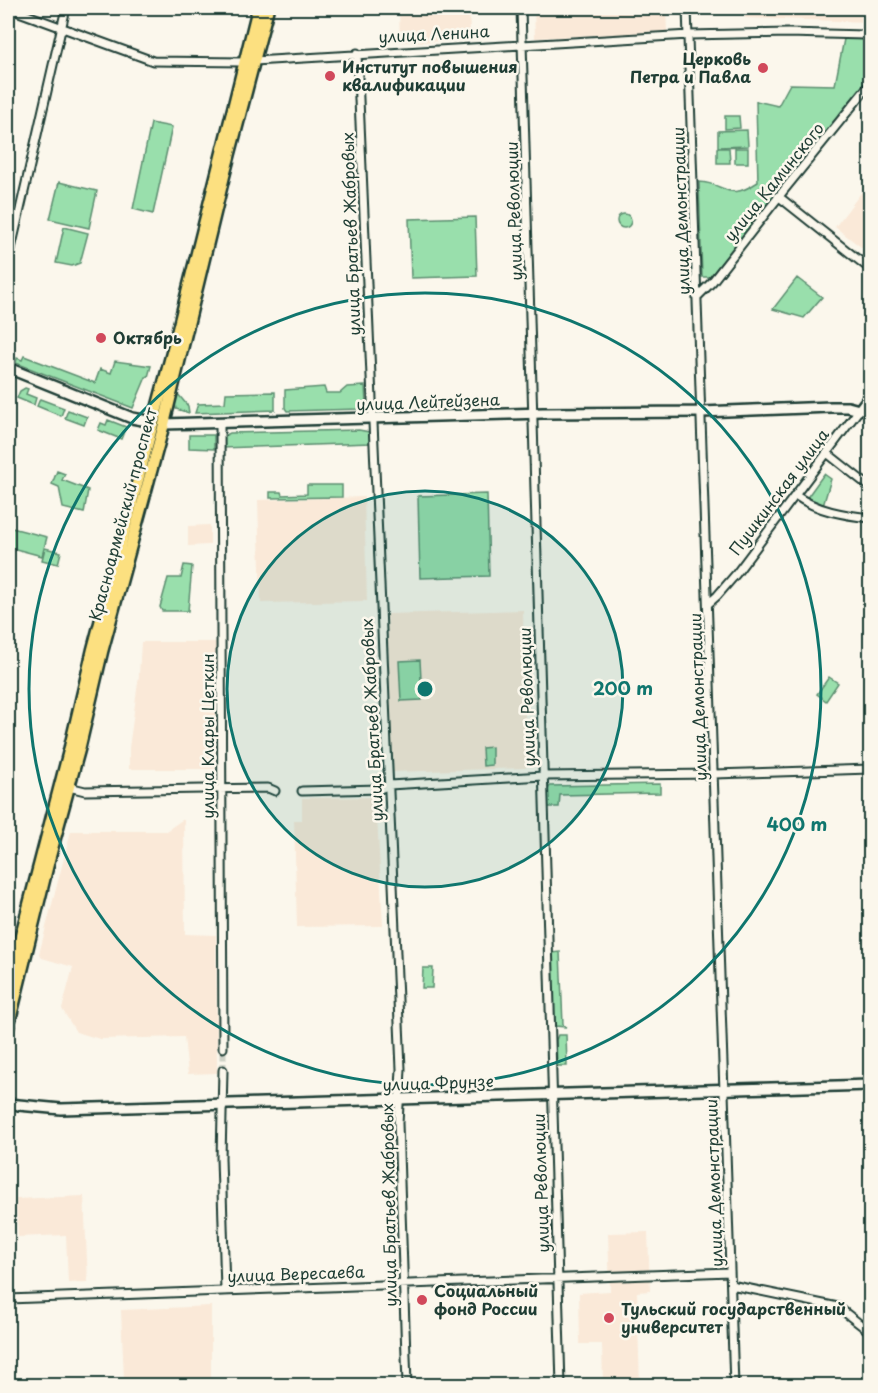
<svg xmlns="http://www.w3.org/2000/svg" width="878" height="1393" viewBox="0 0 878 1393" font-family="'Playpen Sans',sans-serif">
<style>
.built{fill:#fae9d8}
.green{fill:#99dfac;stroke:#5c8e70;stroke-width:1.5}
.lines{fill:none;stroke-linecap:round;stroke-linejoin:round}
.street-tunnel{stroke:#cfd2c7;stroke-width:7;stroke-dasharray:7 3.5;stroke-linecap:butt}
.street-casing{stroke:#1f3d34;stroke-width:11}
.secondary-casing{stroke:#1f3d34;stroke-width:14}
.primary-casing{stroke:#1f3d34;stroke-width:15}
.street{stroke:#fbf7ec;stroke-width:7}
.secondary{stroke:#fbf7ec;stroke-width:9}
.primary{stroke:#fce080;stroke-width:10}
.ring{fill:none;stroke:#0f766e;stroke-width:3}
.poi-dot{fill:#d1495b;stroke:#fbf7ec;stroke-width:2}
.labels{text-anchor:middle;stroke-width:5;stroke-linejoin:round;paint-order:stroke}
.street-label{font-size:16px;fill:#1f3d34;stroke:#fbf7ec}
.poi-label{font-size:16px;font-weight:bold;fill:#1f3d34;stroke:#fbf7ec;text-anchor:start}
.centre{fill:#0f766e;stroke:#fbf7ec;stroke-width:3}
.ring-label{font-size:18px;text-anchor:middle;font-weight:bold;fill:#0f766e;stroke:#fbf7ec;stroke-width:5;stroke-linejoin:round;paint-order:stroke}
</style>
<rect width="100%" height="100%" fill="#fbf7ec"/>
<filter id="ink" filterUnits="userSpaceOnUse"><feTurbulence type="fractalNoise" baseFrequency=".0167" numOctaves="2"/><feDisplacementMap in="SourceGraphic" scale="12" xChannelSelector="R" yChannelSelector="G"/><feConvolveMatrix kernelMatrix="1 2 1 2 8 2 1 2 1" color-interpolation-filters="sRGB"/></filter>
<g filter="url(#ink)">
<path class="built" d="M399 8H469L470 32 451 33V41L400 42Z
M534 8H666L667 32 535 38Z
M745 8H870V22L745 18Z
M870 181V254L835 227Z
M364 497 367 601 261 603 258 500Z
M210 525V545L188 546V526Z
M523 610 526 768 392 772 387 614Z
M141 642H216L215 769H129V748L139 675Z
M376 797 383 926 297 927 294 820H302V798Z
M182 820H184L185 934 216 935 217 1073 188 1074 184 1037 100 1039 76 1032 62 1009 73 967 42 958 39 954 71 831H166Z
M84 1196 88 1282 68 1283 66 1235 18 1237 16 1199Z
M648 1232 650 1291 637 1292 640 1385H603L602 1344H580L579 1293 610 1291 608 1233Z
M211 1306V1385H132L124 1380 121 1310Z"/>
<path class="green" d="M844 39H864L870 45V76L710 277H702L699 182C727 183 726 203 758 182L756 101 778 106 790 84 835 85Z
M725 116H739L740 128 725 129Z
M151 123 172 127 153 214 133 209Z
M747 130 748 146 718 147V131Z
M717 148H729L730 163H717Z
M735 148H748V163H735Z
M59 182 97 191 89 228 50 219Z
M617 221a7 7 0 1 1 14 0a7 7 0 1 1-14 0Z
M475 217 477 276 411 278 409 219Z
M64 227 88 233 80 263 72 266 56 263Z
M797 278 822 297 804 318 773 309Z
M24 356 95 383 100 369 111 373 115 361 151 366 148 377H146L133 408 16 363 17 358 22 360Z
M365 386 366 404 360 409 287 411 285 408V390L324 387 326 393H340L347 387Z
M25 388 28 389 26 394 36 398 34 405 17 398 20 391Z
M275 392V410L195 413 198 404 225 403 226 393Z
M177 393 188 406 189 413 176 409 175 404Z
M40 399 64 408 61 416 37 406Z
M68 410 87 417 84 425 65 418Z
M108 420 126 427 121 439 98 430 101 423 106 425Z
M359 430 369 432 371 443 222 448 224 436 230 433Z
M189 435H214V449L189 448Z
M57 471 65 474 62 480 88 490 84 513 63 508 59 487 52 484Z
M824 474 831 479 823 506 806 499Z
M307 485H342V497L270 498V492H281L282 495 307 494Z
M487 494 489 576 420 578 418 496Z
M8 527 47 537 42 556 8 547Z
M45 548 61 552 58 564 42 560Z
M184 565 192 566 188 611H162L160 607 168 578H181Z
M420 660 422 700 401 701 399 661Z
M829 677 838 683 826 701 817 694Z
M492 747V765L483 766 482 748Z
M660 784V793L560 795 559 807H548V790L550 786Z
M560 952 563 1025 566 1027 555 1026 552 953Z
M423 968H433L432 988H422Z
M558 1035H566L567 1066H557L556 1040Z"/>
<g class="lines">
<path class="street-tunnel" d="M223 1070V1048"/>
<defs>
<path id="street" d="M8 8 153 61 244 62
M521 8 561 1386
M687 8 734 1386
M357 53 401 1069 398 1123 407 1385
M254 61 689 35 788 33 865 35 870 37
M778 196 870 269
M8 262 66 8
M698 296 712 282 784 190 870 84
M220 423 223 1048
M827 453 870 487
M795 495C817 511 844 515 870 518
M708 604 717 596 736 574 859 410
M69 787 85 791 268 788 275 791
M302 791 380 789 389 785 543 776 714 774 870 769
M223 1070 221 1158 225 1290
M731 1285 838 1307 870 1332
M8 1299 730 1272"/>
<path id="secondary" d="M8 368 132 418 153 422
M164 424 543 413 702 412 831 407H848L859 410 870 396
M8 1104 61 1109 870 1085"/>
<path id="primary" d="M8 985 70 747 93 649 174 345 258 8
M8 1028 49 860 79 750 102 652 164 424 224 176 268 8"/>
</defs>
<use href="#street" class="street-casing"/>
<use href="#secondary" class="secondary-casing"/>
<use href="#primary" class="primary-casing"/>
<use href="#street" class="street"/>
<use href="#secondary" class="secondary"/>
<use href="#primary" class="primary"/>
</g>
</g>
<circle cx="425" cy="689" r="198" fill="#0f766e" fill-opacity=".12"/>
<g class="ring">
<circle cx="425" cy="689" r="198"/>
<circle cx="425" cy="689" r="396"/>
</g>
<g class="poi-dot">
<circle cx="763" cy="68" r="6"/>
<circle cx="330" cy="76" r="6"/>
<circle cx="101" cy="338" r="6"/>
<circle cx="422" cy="1300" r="6"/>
<circle cx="609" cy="1318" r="6"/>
</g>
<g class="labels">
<g class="street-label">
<text transform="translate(434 34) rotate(-3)" y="6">улица Ленина</text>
<text transform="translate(774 182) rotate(-51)" y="6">улица Каминского</text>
<text transform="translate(514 211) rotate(-92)" y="6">улица Революции</text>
<text transform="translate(681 211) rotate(-92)" y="6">улица Демонстрации</text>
<text transform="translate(351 234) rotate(-92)" y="6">улица Братьев Жабровых</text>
<text transform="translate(428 402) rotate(-2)" y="6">улица Лейтейзена</text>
<text transform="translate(779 492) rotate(-53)" y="6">Пушкинская улица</text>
<text transform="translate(123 514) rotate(-75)" y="6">Красноармейский проспект</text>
<text transform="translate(527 697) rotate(-92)" y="6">улица Революции</text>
<text transform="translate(698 697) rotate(-92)" y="6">улица Демонстрации</text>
<text transform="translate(372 720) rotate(-93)" y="6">улица Братьев Жабровых</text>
<text transform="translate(208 736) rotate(-90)" y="6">улица Клары Цеткин</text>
<text transform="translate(438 1083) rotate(-2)" y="6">улица Фрунзе</text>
<text transform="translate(541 1183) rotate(-92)" y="6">улица Революции</text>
<text transform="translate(714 1183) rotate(-92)" y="6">улица Демонстрации</text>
<text transform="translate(389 1205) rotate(-91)" y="6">улица Братьев Жабровых</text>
<text transform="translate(296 1274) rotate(-2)" y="6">улица Вересаева</text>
</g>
<g class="poi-label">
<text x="751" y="65" text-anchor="end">Церковь<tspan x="751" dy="18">Петра и Павла</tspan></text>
<text x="342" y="73">Институт повышения<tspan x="342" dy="18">квалификации</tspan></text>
<text x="113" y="344">Октябрь</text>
<text x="434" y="1297">Социальный<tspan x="434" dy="18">фонд России</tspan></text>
<text x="621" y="1315">Тульский государственный<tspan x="621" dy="18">университет</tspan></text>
</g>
</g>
<circle cx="425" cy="689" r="9" class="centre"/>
<g class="ring-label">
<text x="623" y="695">200 m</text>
<text x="797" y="831">400 m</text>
</g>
<rect width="878" height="1393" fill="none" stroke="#fbf7ec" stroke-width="30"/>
<rect x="15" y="15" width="848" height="1363" fill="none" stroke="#1f3d34" stroke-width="2" filter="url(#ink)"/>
</svg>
